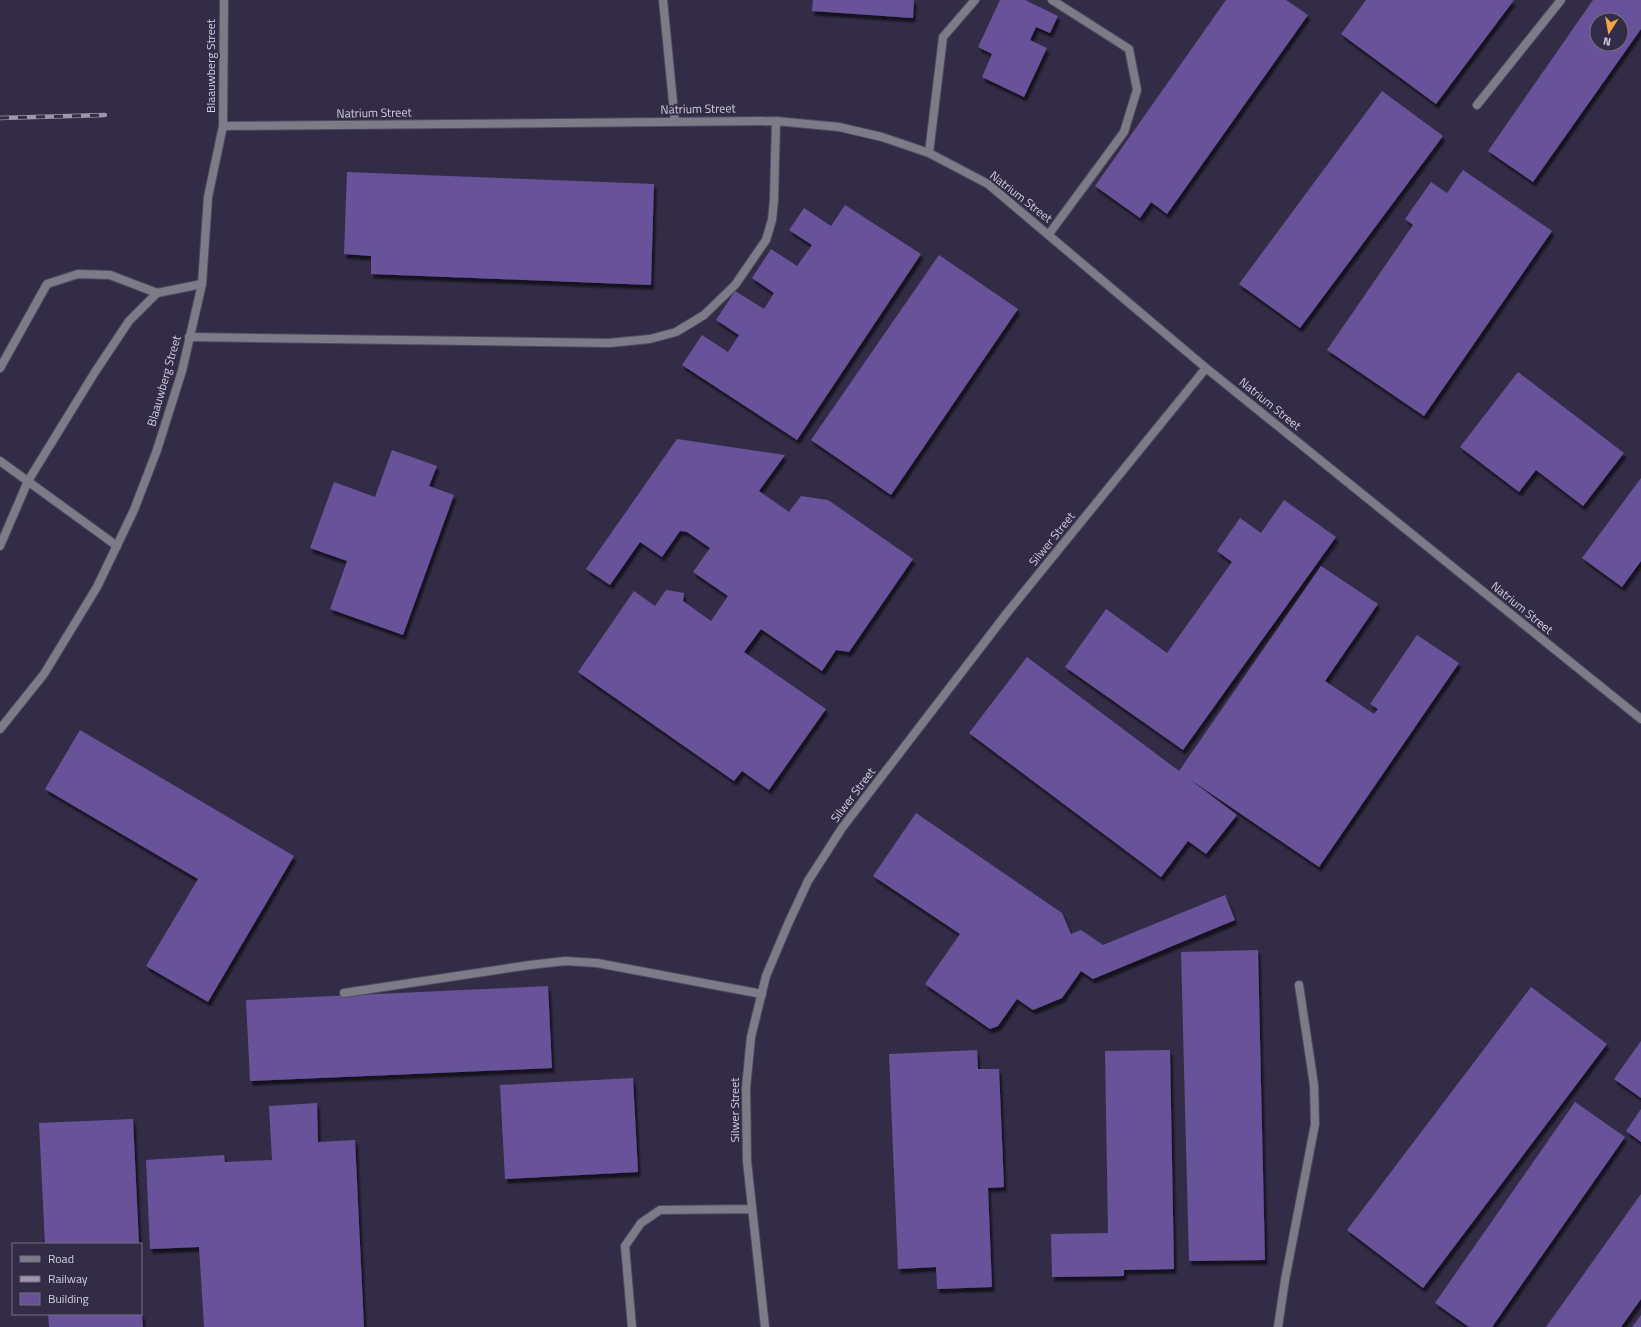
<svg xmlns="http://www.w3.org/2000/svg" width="1641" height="1327" viewBox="0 0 1641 1327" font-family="'Titillium Web',sans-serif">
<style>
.building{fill:#67529a;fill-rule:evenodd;filter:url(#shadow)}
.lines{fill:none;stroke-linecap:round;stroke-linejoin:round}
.service-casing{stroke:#504962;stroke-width:10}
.minor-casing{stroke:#504962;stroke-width:10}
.service{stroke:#7e7b89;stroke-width:8}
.minor{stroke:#7e7b89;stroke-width:8}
.rail-casing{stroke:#9c97ab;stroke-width:4.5}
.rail{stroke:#332c46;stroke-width:3;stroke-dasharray:9;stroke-linecap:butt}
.labels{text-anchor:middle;stroke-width:4;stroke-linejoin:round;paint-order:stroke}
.street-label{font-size:12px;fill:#d2cedf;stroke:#332c46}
</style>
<defs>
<filter id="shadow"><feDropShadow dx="2.5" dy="4.5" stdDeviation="1" flood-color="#0009"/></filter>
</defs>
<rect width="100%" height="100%" fill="#332c46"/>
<path class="building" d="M813 0H914L913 18 812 11Z
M1000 0H1025L1058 16 1050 33 1036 27 1030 40 1047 48 1024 97 982 77 992 54 978 47Z
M1226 0H1286L1308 15 1167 214 1151 202 1140 218 1095 186Z
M1366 0H1514L1436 104 1341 34Z
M1593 0H1641V29L1533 182 1488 151ZM1597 20H1621V44H1597Z
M1382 91 1443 136 1300 328 1239 284Z
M1463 170 1552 231 1424 416 1327 350 1413 225 1405 219 1431 182 1447 193Z
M347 172 654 184 651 285 371 274V256L344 254Z
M845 205 921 254 797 440 682 365 702 335 728 352 739 335 716 320 735 291 764 309 774 293 752 278 771 249 797 266 812 245 789 230 804 208 831 226Z
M939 255 1018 309 891 495 811 440Z
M1518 372 1624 453 1583 506 1536 470 1519 492 1460 447Z
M677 439 785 455 759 491 789 512 801 496 828 500 913 559 849 652 836 650 822 671 761 629 744 652 826 709 769 790 742 771 734 781 578 672 634 591 655 606 666 590 684 593 683 601 711 621 728 596 693 572 710 548 687 532 680 531 662 557 640 542 610 585 586 569Z
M392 450 437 466 429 486 454 495 403 635 330 609 347 561 310 548 334 482 375 497Z
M1641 478V561L1622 587 1582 558Z
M1284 500 1336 537 1183 750 1065 667 1106 609 1167 653 1232 562 1217 551 1240 518 1261 533Z
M1321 566 1378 604 1325 681 1374 714 1378 709 1370 704 1417 635 1459 663 1319 867 1188 778 1237 815 1206 854 1188 841 1161 877 969 733 1027 657 1179 771Z
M80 730 294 856 208 1002 146 966 198 879 45 789Z
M916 813 1062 913 1071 934 1081 930 1103 945 1225 895 1235 920 1093 979 1081 971 1062 998 1033 1010 1017 999 998 1026 990 1029 925 984 960 934 873 876Z
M1258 950 1265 1260 1189 1261 1181 952Z
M548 986 552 1068 250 1081 246 1000Z
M1531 987 1607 1044 1423 1288 1347 1230Z
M1641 1041V1098L1614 1079Z
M977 1050 978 1069H999L1004 1187 988 1188 992 1287 937 1289 936 1267 898 1269 889 1054Z
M1170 1050 1174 1269 1124 1270V1276L1052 1277 1051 1234 1108 1233 1105 1051Z
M633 1078 638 1172 505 1179 500 1085Z
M1575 1102 1625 1137 1492 1327H1469L1435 1303Z
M317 1103 318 1142 355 1140 364 1327H204L199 1247 150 1249 146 1160 224 1155 225 1162 272 1160 269 1106Z
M1641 1109V1142L1626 1131Z
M133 1119 139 1244H45L39 1123Z
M1641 1194V1299L1621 1327H1546Z
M48 1314H142L143 1327H49Z
M1641 1315V1327H1632Z"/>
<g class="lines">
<defs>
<path id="service" d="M663 0 675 122
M1477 105 1561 0
M223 126 776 121 839 127 882 137 929 153 988 184 1206 368 1641 719
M929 153 943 37 975 0
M1049 234 1124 132 1137 90 1129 49 1052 0
M189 337 609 343 650 339 676 332 704 315 735 285 766 240 772 220 774 200 776 121
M0 368 47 284 78 274 110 275 157 293
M0 461 117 546
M0 546 28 481 95 372 129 321 157 293 202 284
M344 993 530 965 565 961 597 963 762 994
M632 1327 625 1246 641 1223 660 1210 752 1209
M765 1327 747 1161 746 1088 751 1037 766 976 788 924 808 881 842 828 1007 613 1206 368
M1278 1327 1285 1280 1315 1124 1314 1085 1299 985"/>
<path id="minor" d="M0 729 44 674 97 587 134 510 157 450 182 371 202 284 208 197 223 126 224 0"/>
</defs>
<use href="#service" class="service-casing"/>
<use href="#minor" class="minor-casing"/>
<use href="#service" class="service"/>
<use href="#minor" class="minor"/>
<defs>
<path id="rail" d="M0 118 105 115"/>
</defs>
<use href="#rail" class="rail-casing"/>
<use href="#rail" class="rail"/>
</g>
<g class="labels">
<g class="street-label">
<text transform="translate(211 66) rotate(-90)" y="4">Blaauwberg Street</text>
<text transform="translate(698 109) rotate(-1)" y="4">Natrium Street</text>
<text transform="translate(374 113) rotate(-1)" y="4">Natrium Street</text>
<text transform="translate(1021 197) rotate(38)" y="4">Natrium Street</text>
<text transform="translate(164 381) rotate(-74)" y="4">Blaauwberg Street</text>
<text transform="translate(1270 404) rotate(39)" y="4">Natrium Street</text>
<text transform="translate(1052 539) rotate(-51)" y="4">Silwer Street</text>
<text transform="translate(1522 608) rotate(39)" y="4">Natrium Street</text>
<text transform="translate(853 795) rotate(-53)" y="4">Silwer Street</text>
<text transform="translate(735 1110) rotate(-90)" y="4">Silwer Street</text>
</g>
</g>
<rect x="12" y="1243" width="130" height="72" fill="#332c46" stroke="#736d83"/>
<rect x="20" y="1256" width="20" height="6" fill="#7e7b89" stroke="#736d83"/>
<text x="48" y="1263" font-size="12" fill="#d2cedf">Road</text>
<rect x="20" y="1276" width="20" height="6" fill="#9c97ab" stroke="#736d83"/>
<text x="48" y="1283" font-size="12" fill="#d2cedf">Railway</text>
<rect x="20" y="1293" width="20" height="12" fill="#67529a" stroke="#736d83"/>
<text x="48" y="1303" font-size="12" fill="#d2cedf">Building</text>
<g transform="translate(1609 32) rotate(191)"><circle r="19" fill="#332c46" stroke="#736d83"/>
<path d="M0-3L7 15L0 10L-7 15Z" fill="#f2a541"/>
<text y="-6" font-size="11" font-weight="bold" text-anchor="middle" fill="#d2cedf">N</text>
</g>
</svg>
